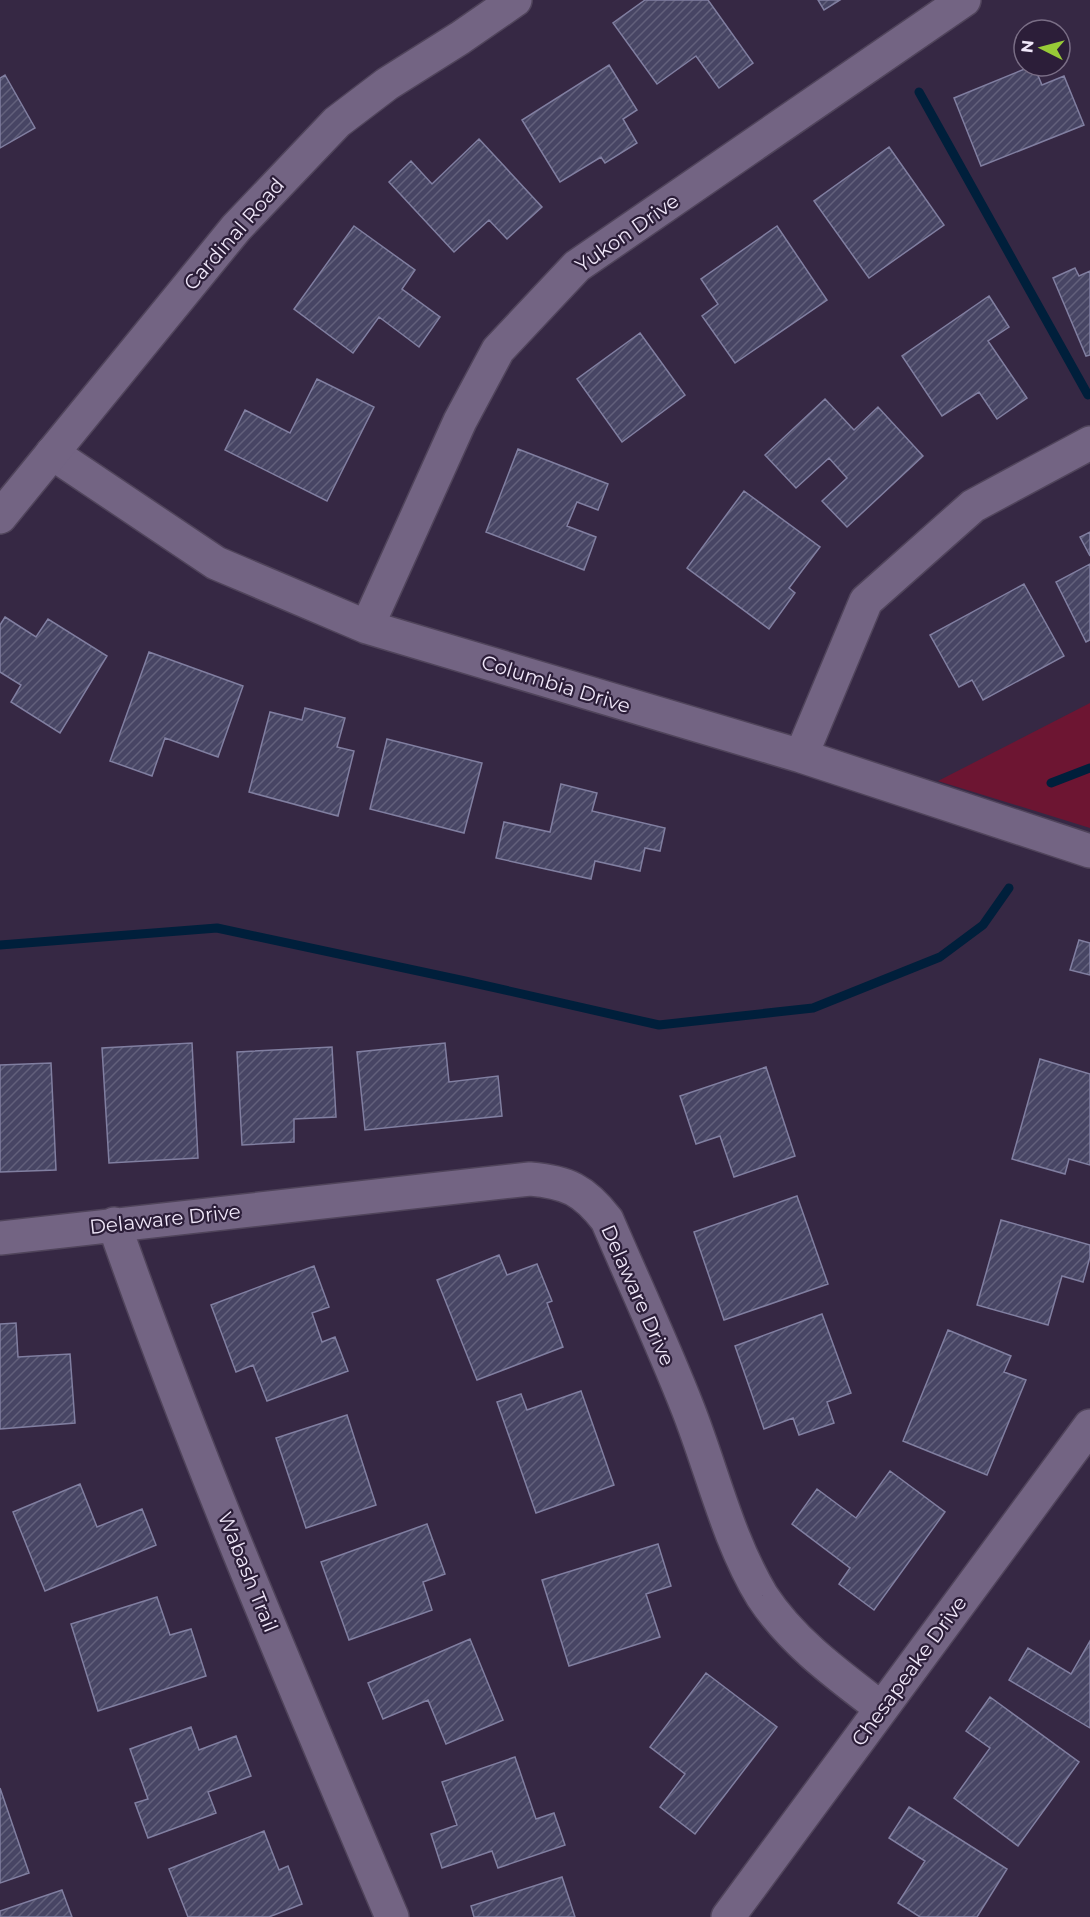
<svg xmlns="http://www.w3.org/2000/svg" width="1090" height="1917" viewBox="0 0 1090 1917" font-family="Montserrat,sans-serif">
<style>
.park{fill:#6d1532}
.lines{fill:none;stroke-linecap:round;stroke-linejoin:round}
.stream{stroke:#001f3b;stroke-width:9}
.building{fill:url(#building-hatch);stroke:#817fa1;stroke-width:1.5}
.street-casing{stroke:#50445b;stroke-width:36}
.secondary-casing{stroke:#50445b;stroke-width:36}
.street{stroke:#736483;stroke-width:33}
.secondary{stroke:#736483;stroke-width:33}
.labels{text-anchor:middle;stroke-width:4.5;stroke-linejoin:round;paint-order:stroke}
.street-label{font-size:20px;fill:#f0e7f9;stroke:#2c1e39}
</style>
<defs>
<pattern id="building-hatch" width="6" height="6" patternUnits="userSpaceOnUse" patternTransform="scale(1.5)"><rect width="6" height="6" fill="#474564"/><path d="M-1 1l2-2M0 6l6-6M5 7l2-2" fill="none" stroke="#62607b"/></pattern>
</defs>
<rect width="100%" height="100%" fill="#362844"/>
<path class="park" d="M1090 703V828L938 781Z"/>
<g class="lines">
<path class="stream" d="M919 92 1088 395
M1051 783 1090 768
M0 945 217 928 465 981 659 1025 813 1008 940 957 983 925 1009 888"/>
</g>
<path class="building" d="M645 0H708L753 63 719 88 696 56 657 84 613 23Z
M818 0H840L824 10Z
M609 65 637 110 623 119 637 143 605 163 601 157 560 182 522 120Z
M1032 66H1034L1042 85 1064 76 1084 125 981 166 954 98Z
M5 75 35 128 0 148V78Z
M479 139 542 207 507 239 489 220 454 252 389 182 411 161 432 184Z
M889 147 944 225 869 278 814 201Z
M354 226 415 270 402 289 440 317 419 347 379 317 353 353 294 309Z
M777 226 827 300 735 363 702 316 718 304 701 279Z
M1075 268 1079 276 1090 271V355L1086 356 1053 278Z
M989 296 1009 327 988 341 1027 398 997 419 979 392 942 416 902 356Z
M640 333 685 395 622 442 577 379Z
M317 379 374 407 327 501 225 450 245 410 290 433Z
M825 399 854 430 878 407 923 456 847 527 822 501 847 478 829 458 796 488 765 455Z
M518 449 608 484 598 510 577 502 567 526 596 537 584 570 486 532Z
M744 491 820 547 789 588 795 593 769 629 687 568Z
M1090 532V556L1080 537Z
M1090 564V640L1086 642 1056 582Z
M1024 584 1064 656 983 700 972 680 959 687 930 635Z
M5 617 36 637 48 619 107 656 60 733 11 702 21 685 0 672V625Z
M149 652 243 686 218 757 165 738 152 776 110 761Z
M305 708 345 718 337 747 354 751 338 816 249 792 270 712 302 720Z
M387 739 482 763 464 833 370 809Z
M561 784 597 793 592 811 665 828 660 851 645 848 640 871 595 861 591 879 496 858 504 822 550 832Z
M1079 940 1090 943V975L1070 970Z
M192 1043 198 1158 109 1163 102 1048Z
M445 1043 449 1082 498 1076 502 1116 365 1130 357 1052Z
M332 1047 336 1117 294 1119V1142L242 1145 237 1052Z
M1040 1059 1090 1074V1165L1069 1159 1065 1174 1012 1159Z
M51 1063 56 1170 0 1172V1065Z
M766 1067 795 1156 734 1177 720 1136 696 1144 680 1096Z
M797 1196 828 1284 724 1320 694 1232Z
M1001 1220 1090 1245V1257L1083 1282 1062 1276 1048 1325 977 1305Z
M499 1255 507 1275 537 1264 552 1301 547 1303 563 1347 477 1380 437 1280Z
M314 1266 329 1307 312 1313 322 1342 335 1337 348 1371 267 1401 253 1365 236 1372 211 1305Z
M822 1314 851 1393 827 1402 834 1423 799 1435 793 1418 764 1429 735 1346Z
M16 1323 18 1357 70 1354 75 1423 0 1429V1324Z
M948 1330 1011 1356 1004 1372 1026 1380 987 1475 903 1441Z
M581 1391 614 1485 536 1513 497 1402 521 1394 527 1410Z
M347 1415 376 1505 306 1528 276 1438Z
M890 1471 945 1512 874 1610 839 1584 850 1568 792 1524 817 1489 856 1518Z
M80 1484 97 1527 142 1509 156 1545 45 1591 13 1512Z
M427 1524 445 1574 423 1582 432 1610 349 1640 321 1562Z
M658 1544 671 1586 646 1594 660 1637 569 1666 542 1580Z
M157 1597 170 1635 191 1629 206 1676 98 1711 71 1624Z
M470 1639 503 1720 446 1744 428 1700 383 1719 368 1683Z
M1090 1641V1728L1009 1680 1028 1648 1071 1674Z
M706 1673 777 1727 695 1834 660 1807 685 1774 650 1747Z
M990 1697 1079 1762 1018 1846 954 1798 990 1748 966 1731Z
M191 1727 199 1750 236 1736 251 1776 208 1792 216 1813 148 1838 135 1803 148 1799 130 1749Z
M515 1757 536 1819 554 1813 565 1845 498 1868 492 1851 442 1868 431 1834 457 1825 442 1782Z
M0 1788 29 1873 0 1883Z
M909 1807 1007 1869 977 1917H920L898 1903 925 1861 889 1838Z
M264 1831 279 1870 288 1866 302 1904 269 1917H188L169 1869Z
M562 1877 575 1917H474L471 1906Z
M62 1890 72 1917H0V1911Z"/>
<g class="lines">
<defs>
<path id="street" d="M52 453 216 563 367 627 801 756 1090 851
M367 627 460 421 498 350 577 266 964 0
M801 756 866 601 973 506 1090 443
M114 1224C196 1459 295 1688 392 1917
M0 1238 530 1179C567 1182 584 1190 607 1220 634 1283 663 1345 688 1409 712 1470 728 1540 762 1596 792 1642 838 1675 881 1708
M728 1917 1090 1426"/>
<path id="secondary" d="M0 517 236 228 337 122 387 84 460 38 515 0"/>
</defs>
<use href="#street" class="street-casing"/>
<use href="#secondary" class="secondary-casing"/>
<use href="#street" class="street"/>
<use href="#secondary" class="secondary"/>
</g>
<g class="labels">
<g class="street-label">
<text transform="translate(627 233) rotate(-35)" y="7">Yukon Drive</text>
<text transform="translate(234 234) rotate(-49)" y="7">Cardinal Road</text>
<text transform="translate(556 684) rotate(17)" y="7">Columbia Drive</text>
<text transform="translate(165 1219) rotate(-6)" y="7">Delaware Drive</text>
<text transform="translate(638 1295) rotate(66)" y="7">Delaware Drive</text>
<text transform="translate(248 1572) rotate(68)" y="7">Wabash Trail</text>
<text transform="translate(909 1671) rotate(-54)" y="7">Chesapeake Drive</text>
</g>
</g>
<g transform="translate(1042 48) rotate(276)"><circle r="28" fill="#2c1e39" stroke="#7a6e86" stroke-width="1.5"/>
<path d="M0-4.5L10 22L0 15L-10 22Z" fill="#98cb37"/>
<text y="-9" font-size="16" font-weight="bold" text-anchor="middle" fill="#f0e7f9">N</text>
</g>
</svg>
